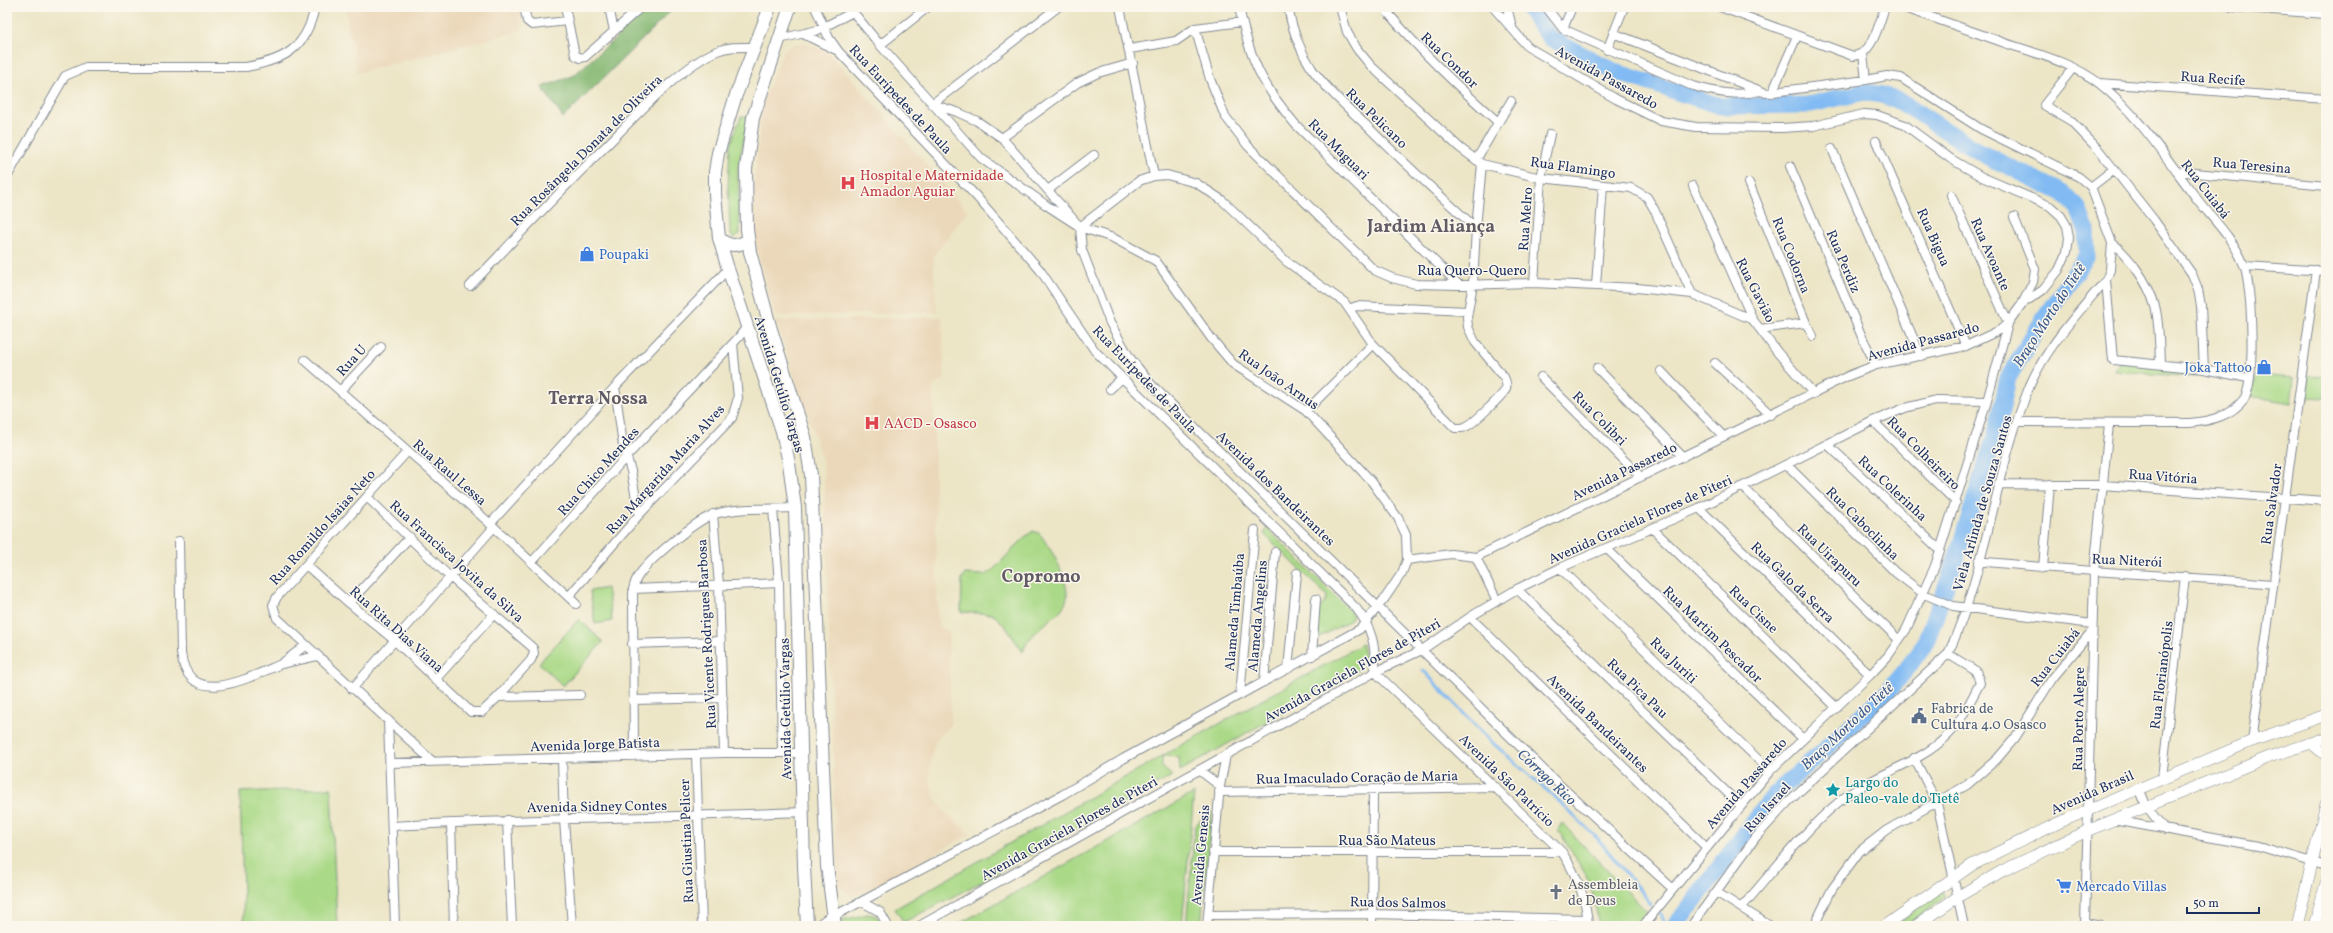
<svg xmlns="http://www.w3.org/2000/svg" width="2333" height="933" viewBox="0 0 2333 933" font-family="Vollkorn,serif">
<style>
.built{fill:#ebd8ba}
.green{fill:#aad987;stroke:#628472}
.forest{fill:#87b974;stroke:#517469}
.lines{fill:none;stroke-linecap:round;stroke-linejoin:round}
.stream{stroke:#82bbf3;stroke-width:3}
.river{stroke:#82bbf3;stroke-width:17}
.street-casing{stroke:#848a92;stroke-width:10}
.secondary-casing{stroke:#848a92;stroke-width:12}
.primary-casing{stroke:#848a92;stroke-width:14}
.street{stroke:#fff;stroke-width:8}
.secondary{stroke:#fff;stroke-width:11}
.primary{stroke:#fff;stroke-width:12}
.labels{text-anchor:middle;stroke-width:3;stroke-linejoin:round;paint-order:stroke}
.street-label{font-size:14px;fill:#1b2f5e;stroke:#fbf7ec}
.health-label{font-size:14px;fill:#be3a42;stroke:#fbf7ec;text-anchor:start}
.shop-label{font-size:14px;fill:#366cbe;stroke:#fbf7ec;text-anchor:start}
.service-label{font-size:14px;fill:#4e5e75;stroke:#fbf7ec;text-anchor:start}
.culture-label{font-size:14px;fill:#0d838f;stroke:#fbf7ec;text-anchor:start}
.worship-label{font-size:14px;fill:#5b616d;stroke:#fbf7ec;text-anchor:start}
.water-label{font-size:15px;font-style:italic;fill:#3a598b;stroke:#fbf7ec}
.district-label{font-size:18px;font-weight:bold;fill:#615b65;stroke:#fbf7ec}
</style>
<rect width="100%" height="100%" fill="#fbf7ec"/>
<filter id="ink" filterUnits="userSpaceOnUse"><feTurbulence type="fractalNoise" baseFrequency=".025" numOctaves="2"/><feDisplacementMap in="SourceGraphic" scale="8" xChannelSelector="R" yChannelSelector="G"/><feConvolveMatrix kernelMatrix="1 2 1 2 8 2 1 2 1" color-interpolation-filters="sRGB"/></filter>
<filter id="wash" filterUnits="userSpaceOnUse"><feTurbulence type="fractalNoise" baseFrequency=".012" numOctaves="4" result="noise"/><feDisplacementMap in="SourceGraphic" scale="16" xChannelSelector="R" yChannelSelector="G"/><feGaussianBlur stdDeviation="0.9" result="paint"/><feColorMatrix in="noise" values="0 0 0 0 0 0 0 0 0 0 0 0 0 0 0 0 0 1.4 0 .05"/><feComposite in="paint" operator="in"/></filter>
<g filter="url(#wash)">
<rect width="100%" height="100%" fill="#ece5c6"/>
<path class="built" d="M345 7H519L523 30 357 73Z
M795 44 811 45 829 53 967 211 933 257 937 312 775 316 758 257 751 219 762 103 784 51Z
M942 317 945 378 933 386 938 628 948 630 951 724 937 739 933 747 929 777 934 797 943 810 970 834 867 892 852 896 840 888 837 880 824 473 822 459 776 321Z"/>
<path class="green" d="M741 116 748 117 738 168 740 234 733 238 730 232 728 188 730 146Z
M2119 362 2194 369V377L2115 371Z
M2256 375 2294 378 2291 403 2250 396Z
M2308 376 2326 377V398L2305 397Z
M1267 528 1351 612 1353 615 1351 620 1316 639 1319 608 1325 603 1327 596 1264 534Z
M1033 531 1039 533C1050 547 1074 585 1065 604 1061 612 1050 619 1043 626 1035 633 1026 641 1023 652L1005 626 993 614 961 612 962 578 965 574 985 575 992 571 1025 537Z
M607 588 612 621 595 624 590 591Z
M579 619 603 642 563 686 539 663Z
M1362 644 1366 665 1180 771 1179 757 1162 756V767L1172 776 981 882 904 922 895 909 1162 756Z
M331 788 337 926H244L240 792Z
M1194 793 1182 926H955Z
M1212 812 1201 926H1186L1195 825Z
M1562 823 1647 912 1636 926H1599L1593 895 1586 875 1558 830Z
M1942 890 1946 896 1905 926H1894Z
M868 914 876 916 886 926H843L842 920Z"/>
<path class="forest" d="M644 7H675L563 118 542 87 573 76 614 40Z"/>
<g class="lines">
<path class="stream" d="M1423 670 1486 737 1551 794 1598 839 1651 904
M1659 914 1668 926"/>
<path class="river" d="M1527 7 1550 38 1616 72 1720 106 1807 105 1864 92 1882 95 1901 102 1981 153 2063 193 2078 208 2086 230 2087 255 2044 318 2008 378 1997 430 1955 562 1926 642 1906 670 1886 694 1775 794 1675 926"/>
</g>
</g>
<g filter="url(#ink)">
<g class="lines">
<defs>
<path id="street" d="M524 7 527 21 532 25 567 21
M565 7 575 55 580 58 585 57 641 7
M609 7 614 31
M815 7 829 38 839 52 976 196 1040 270 1095 351 1356 608C1372 628 1376 646 1375 672L1562 852C1576 874 1587 899 1588 926
M1120 7 1154 176
M1239 7C1250 60 1261 84 1296 125L1459 285
M1288 7C1292 30 1299 49 1312 69 1327 90 1348 108 1367 126 1402 161 1439 195 1476 228
M1340 7 1347 32 1357 49 1371 66 1460 148 1482 164 1541 178 1631 188 1647 197 1654 209 1692 294
M1507 7 1512 27
M1546 7 1563 29 1690 85C1713 92 1736 97 1760 91
M1720 7 1853 56C1873 55 1879 23 1885 7
M1901 7C1935 18 1968 30 2002 42 2034 53 2072 62 2100 84 2139 115 2167 160 2197 199 2213 219 2235 241 2244 265 2252 284 2256 383 2244 399 2231 416 2211 421 2190 423L2018 422
M2231 7 2326 14
M1388 13C1422 53 1459 88 1498 122
M1926 15 1929 7
M1195 28 1210 79 1225 116 1248 146 1374 270 1392 278 1416 284 1459 285 1534 283 1637 288 1692 294 1753 320
M1563 29 1572 7
M1613 33 1766 93 1866 80 1863 54
M803 34 836 50
M779 39 818 30 853 12
M880 45 928 7
M1130 49 1176 41 1195 28 1242 22
M1607 50 1624 7
M2073 68 2044 105 2071 121 2098 149 2154 220 2192 274 2198 289 2201 306 2204 369
M1866 80 1887 76 1901 78 1981 129 2079 177 2091 187 2112 243
M2099 83 2326 99
M1772 93 1797 36
M932 104 957 112 977 121 1002 138 1080 227 1082 250 1110 323 1130 358 1151 384 1552 778 1672 888
M932 104 1058 7
M1002 138 1077 83 1098 73 1133 63
M1876 141 1966 346
M1832 149 1921 356
M1476 160 1511 101
M1790 166 1862 337 1876 365
M2176 171 2326 186
M7 177 65 76 86 67H246C286 60 306 48 315 7
M1749 183 1806 323 1813 336
M1693 186 1753 320 1778 353 1814 394
M2091 187 2114 169
M1048 190 1094 155
M1951 195 2008 323
M2014 217 2035 269 2033 282 2022 304
M1080 227 1139 181 1154 176 1167 175 1196 183 1222 200 1287 262 1344 302 1373 344 1455 428C1460 428 1463 429 1467 426 1474 423 1502 396 1506 389 1507 385 1506 381 1504 377L1475 342 1468 327 1467 317 1473 284 1476 228 1482 164
M2245 266 2326 271
M2106 280 2113 360 2204 369 2248 378
M1534 283 1541 178 1550 134
M470 286C515 239 560 191 607 145 635 117 681 66 717 51 729 46 742 47 756 47
M1596 286 1603 185
M1351 308 1357 306 1467 311
M1760 329 1806 323
M305 360 494 527 576 604
M1715 363 1771 415
M1597 368 1683 457
M1661 371 1723 436
M1541 377 1641 477
M615 387 623 445 631 471 639 515
M1110 389 1122 378
M340 391 381 347
M1306 411 1373 344
M1873 421 1956 502
M1828 445 1940 550
M407 452 277 597 273 605 277 618 432 761
M1788 466 1896 573 1924 594 1953 606 2092 624
M1998 484 2102 485 2326 501
M1743 487 1899 640
M1699 508 1870 675
M773 509 779 583 782 753
M713 514 719 585 724 753
M490 524 615 387 728 269
M1653 529 1837 708
M179 541 181 653C188 711 250 677 281 664
M1606 548 1802 738
M1476 557 1497 601
M1407 560 1451 554 1476 557 1848 376 1876 365 1966 346 2000 330 2008 323 2022 304 2043 290 2059 270 2067 252 2069 238 2067 226 2061 216 2050 206 1982 177 1951 159 1905 125 1877 115 1864 114 1813 126 1782 128 1696 127 1661 121 1616 99 1528 47 1493 7
M1979 561C2077 572 2175 575 2273 584
M532 562 626 457 739 337 747 326
M306 565 349 603 394 640 471 712H482L498 697 531 660 534 653 533 648 450 577 367 497
M1560 568 1770 771
M2043 568 2050 484
M633 589 779 583
M1517 589 1741 806
M569 596 639 515 732 418 738 398 733 344
M349 603 410 537
M1470 617 1707 848
M632 644 721 641
M306 645 281 664 317 656
M1312 656 1316 599
M1288 669 1297 573
M435 680 494 614
M1264 682 1275 552
M352 689 494 527
M1240 695 1255 530
M498 697 580 695
M633 700 723 698
M388 720 395 926
M2252 741 2316 270
M696 755 702 926
M634 756 633 596C633 590 634 583 637 578 646 562 697 519 715 514 740 507 769 509 795 508
M1914 758 1937 803 1964 926
M562 759 564 820 572 926
M391 763 724 753H800
M1199 770 1220 786
M2162 778 2185 576
M2139 788 2147 807 2165 830
M1219 792 1496 787
M507 820 512 926
M2113 820 2258 846 2326 866
M451 823 454 926
M393 826C529 818 666 818 802 812
M1213 852H1562
M1716 892 1770 926
M862 902 880 912 888 926
M1741 908C1773 872 1802 832 1840 801 1871 775 1919 764 1946 737 1961 723 1970 701 1980 683L1976 671 1948 654
M1208 915 1372 914 1587 919
M834 916 1062 795 1123 759 1360 629 1385 598 1402 573 1407 560 1406 535 1398 518 1372 482 1306 411 1233 364 1211 338 1156 261 1113 238 1080 227 1046 205 981 158 880 45 849 7
M2085 923 2101 926
M919 926 1375 672 1422 650 1470 617 1517 589 1560 568 1699 508 1873 421 1905 408 1936 400 1987 401
M1207 926 1220 786 1226 755
M1372 926 1373 789
M1643 926 1770 771 1870 675 1888 656 1906 630 1935 566 1987 401 2008 324
M1691 926 1756 837 1788 802 1948 654C1987 569 1995 472 2030 385 2047 346 2079 312 2106 280L2110 270 2112 243C2122 250 2128 258 2135 267 2161 303 2158 321 2160 363
M1814 926 1832 889 1860 851 1887 830 1967 785 1997 759 2015 738 2052 679 2092 631
M2085 926 2094 572 2109 424"/>
<path id="secondary" d="M2311 743 2326 755
M1885 926 1972 865 2058 823 2252 741 2326 715
M1916 926 1959 896 2002 871 2089 830 2269 757 2326 738
M2297 926 2326 804
M2314 926 2326 883"/>
<path id="primary" d="M770 7 736 95 718 153 715 172V195L719 238 728 269 782 431 789 463 795 508 804 866 807 926
M790 7 753 118 746 169 747 229 750 252 770 326 805 437 811 475 827 866 835 926
M719 238C729 247 737 247 748 240
M820 926 834 916"/>
</defs>
<use href="#street" class="street-casing"/>
<use href="#secondary" class="secondary-casing"/>
<use href="#primary" class="primary-casing"/>
<use href="#street" class="street"/>
<use href="#secondary" class="secondary"/>
<use href="#primary" class="primary"/>
</g>
</g>
<defs>
<symbol id="hospital-bare" viewBox="-9 -9 18 18"><path d="M-5-5h3v3.5h4V-5h3V5h-3V1.5h-4V5h-3Z" fill="#e0444e" stroke="#fbf7ec" stroke-width="2.5" paint-order="stroke"/></symbol>
<symbol id="shop-bare" viewBox="-9 -9 18 18"><path d="M-5-2.5h2.3a2.7 3.5 0 0 1 5.4 0H5L5.5 6h-11ZM-1.5-2.5h3a1.5 2.3 0 0 0-3 0Z" fill="#3f7fe0" stroke="#fbf7ec" stroke-width="2.5" paint-order="stroke"/></symbol>
<symbol id="civic-bare" viewBox="-9 -9 18 18"><path d="M-.6-6.5H3V-4.5H.6V-3L4-1V1h2V6H-6V1h2V-1L-.6-3ZM-1.2 2.5V6h2.4V2.5Z" fill="#5c6f8a" stroke="#fbf7ec" stroke-width="2.5" paint-order="stroke"/></symbol>
<symbol id="sight-bare" viewBox="-9 -9 18 18"><path d="M0-6L1.8-2.2L6-1.7L2.9 1.2L3.7 5.4L0 3.3L-3.7 5.4L-2.9 1.2L-6-1.7L-1.8-2.2Z" fill="#0f9aa8" stroke="#fbf7ec" stroke-width="2.5" paint-order="stroke"/></symbol>
<symbol id="supermarket-bare" viewBox="-9 -9 18 18"><path d="M-6-5.5h2.5l.6 2H6L4.5 2H-2.5L-4.4-4H-6ZM-1.5 3.2a1.3 1.3 0 1 0 .1 0ZM3 3.2a1.3 1.3 0 1 0 .1 0Z" fill="#3f7fe0" stroke="#fbf7ec" stroke-width="2.5" paint-order="stroke"/></symbol>
<symbol id="church-bare" viewBox="-9 -9 18 18"><path d="M-1.2-6h2.4v3.5h3.3v2.4h-3.3V6h-2.4V-.1h-3.3v-2.4h3.3Z" fill="#6b7280" stroke="#fbf7ec" stroke-width="2.5" paint-order="stroke"/></symbol>
</defs>
<g fill-rule="evenodd">
<use href="#hospital-bare" x="837" y="172" width="22" height="22"/>
<use href="#shop-bare" x="576" y="243" width="22" height="22"/>
<use href="#shop-bare" x="2253" y="356" width="22" height="22"/>
<use href="#hospital-bare" x="861" y="412" width="22" height="22"/>
<use href="#civic-bare" x="1908" y="705" width="22" height="22"/>
<use href="#sight-bare" x="1822" y="779" width="22" height="22"/>
<use href="#supermarket-bare" x="2053" y="875" width="22" height="22"/>
<use href="#church-bare" x="1545" y="881" width="22" height="22"/>
</g>
<g class="labels">
<g class="street-label">
<text transform="translate(1450 60) rotate(44)" y="5">Rua Condor</text>
<text transform="translate(1607 77) rotate(29)" y="5">Avenida Passaredo</text>
<text transform="translate(2213 78) rotate(4)" y="5">Rua Recife</text>
<text transform="translate(901 99) rotate(47)" y="5">Rua Eurípedes de Paula</text>
<text transform="translate(1377 118) rotate(44)" y="5">Rua Pelicano</text>
<text transform="translate(1339 149) rotate(45)" y="5">Rua Maguari</text>
<text transform="translate(586 150) rotate(-45)" y="5">Rua Rosângela Donata de Oliveira</text>
<text transform="translate(2252 165) rotate(5)" y="5">Rua Teresina</text>
<text transform="translate(1573 167) rotate(8)" y="5">Rua Flamingo</text>
<text transform="translate(2206 189) rotate(52)" y="5">Rua Cuiabá</text>
<text transform="translate(1525 219) rotate(-86)" y="5">Rua Melro</text>
<text transform="translate(1934 237) rotate(66)" y="5">Rua Bigua</text>
<text transform="translate(1991 254) rotate(66)" y="5">Rua Avoante</text>
<text transform="translate(1792 255) rotate(68)" y="5">Rua Codorna</text>
<text transform="translate(1844 261) rotate(67)" y="5">Rua Perdiz</text>
<text x="1472" y="275">Rua Quero-Quero</text>
<text transform="translate(1756 290) rotate(63)" y="5">Rua Gavião</text>
<text transform="translate(1923 341) rotate(-15)" y="5">Avenida Passaredo</text>
<text transform="translate(351 360) rotate(-48)" y="5">Rua U</text>
<text transform="translate(1145 379) rotate(46)" y="5">Rua Eurípedes de Paula</text>
<text transform="translate(1279 379) rotate(35)" y="5">Rua João Arnus</text>
<text transform="translate(780 384) rotate(73)" y="5">Avenida Getúlio Vargas</text>
<text transform="translate(1600 418) rotate(45)" y="5">Rua Colibri</text>
<text transform="translate(1924 453) rotate(45)" y="5">Rua Colheireiro</text>
<text transform="translate(665 469) rotate(-48)" y="5">Rua Margarida Maria Alves</text>
<text transform="translate(598 471) rotate(-48)" y="5">Rua Chico Mendes</text>
<text transform="translate(1624 471) rotate(-26)" y="5">Avenida Passaredo</text>
<text transform="translate(450 472) rotate(41)" y="5">Rua Raul Lessa</text>
<text transform="translate(2163 476) rotate(4)" y="5">Rua Vitória</text>
<text transform="translate(1276 488) rotate(44)" y="5">Avenida dos Bandeirantes</text>
<text transform="translate(1893 488) rotate(43)" y="5">Rua Colerinha</text>
<text transform="translate(1982 503) rotate(-74)" y="5">Viela Arlinda de Souza Santos</text>
<text transform="translate(2271 504) rotate(-82)" y="5">Rua Salvador</text>
<text transform="translate(1640 519) rotate(-24)" y="5">Avenida Graciela Flores de Piteri</text>
<text transform="translate(1863 523) rotate(45)" y="5">Rua Caboclinha</text>
<text transform="translate(322 527) rotate(-48)" y="5">Rua Romildo Isaias Neto</text>
<text transform="translate(1830 555) rotate(44)" y="5">Rua Uirapuru</text>
<text transform="translate(2127 560) rotate(3)" y="5">Rua Niterói</text>
<text transform="translate(457 561) rotate(42)" y="5">Rua Francisca Jovita da Silva</text>
<text transform="translate(1793 582) rotate(44)" y="5">Rua Galo da Serra</text>
<text transform="translate(1754 609) rotate(44)" y="5">Rua Cisne</text>
<text transform="translate(1234 612) rotate(-85)" y="5">Alameda Timbaúba</text>
<text transform="translate(1257 616) rotate(-85)" y="5">Alameda Angelins</text>
<text transform="translate(397 629) rotate(42)" y="5">Rua Rita Dias Viana</text>
<text transform="translate(706 634) rotate(-93)" y="5">Rua Vicente Rodrigues Barbosa</text>
<text transform="translate(1713 634) rotate(44)" y="5">Rua Martim Pescador</text>
<text transform="translate(2055 657) rotate(-52)" y="5">Rua Cuiabá</text>
<text transform="translate(1674 660) rotate(44)" y="5">Rua Juriti</text>
<text transform="translate(1352 670) rotate(-29)" y="5">Avenida Graciela Flores de Piteri</text>
<text transform="translate(2161 675) rotate(-83)" y="5">Rua Florianópolis</text>
<text transform="translate(1638 688) rotate(44)" y="5">Rua Pica Pau</text>
<text transform="translate(785 709) rotate(-91)" y="5">Avenida Getúlio Vargas</text>
<text transform="translate(2078 719) rotate(-89)" y="5">Rua Porto Alegre</text>
<text transform="translate(1598 723) rotate(44)" y="5">Avenida Bandeirantes</text>
<text transform="translate(595 744) rotate(-2)" y="5">Avenida Jorge Batista</text>
<text transform="translate(1357 777) rotate(-1)" y="5">Rua Imaculado Coração de Maria</text>
<text transform="translate(1507 780) rotate(44)" y="5">Avenida São Patrício</text>
<text transform="translate(1746 783) rotate(-49)" y="5">Avenida Passaredo</text>
<text transform="translate(2092 792) rotate(-24)" y="5">Avenida Brasil</text>
<text transform="translate(597 806) rotate(-1)" y="5">Avenida Sidney Contes</text>
<text transform="translate(1767 807) rotate(-48)" y="5">Rua Israel</text>
<text transform="translate(1069 828) rotate(-29)" y="5">Avenida Graciela Flores de Piteri</text>
<text x="1387" y="845">Rua São Mateus</text>
<text transform="translate(686 841) rotate(-92)" y="5">Rua Giustina Pelicer</text>
<text transform="translate(1200 855) rotate(-85)" y="5">Avenida Genesis</text>
<text transform="translate(1398 902) rotate(1)" y="5">Rua dos Salmos</text>
</g>
<g class="health-label">
<text x="860" y="180">Hospital e Maternidade<tspan x="860" dy="16">Amador Aguiar</tspan></text>
<text x="884" y="428">AACD - Osasco</text>
</g>
<g class="shop-label">
<text x="599" y="259">Poupaki</text>
<text x="2252" y="372" text-anchor="end">Joka Tattoo</text>
<text x="2076" y="891">Mercado Villas</text>
</g>
<g class="service-label">
<text x="1931" y="713">Fabrica de<tspan x="1931" dy="16">Cultura 4.0 Osasco</tspan></text>
</g>
<g class="culture-label">
<text x="1845" y="787">Largo do<tspan x="1845" dy="16">Paleo-vale do Tietê</tspan></text>
</g>
<g class="worship-label">
<text x="1568" y="889">Assembleia<tspan x="1568" dy="16">de Deus</tspan></text>
</g>
<g class="water-label">
<text transform="translate(2049 315) rotate(-57)" y="5">Braço Morto do Tietê</text>
<text transform="translate(1847 726) rotate(-43)" y="5">Braço Morto do Tietê</text>
<text transform="translate(1547 777) rotate(43)" y="5">Córrego Rico</text>
</g>
<g class="district-label">
<text x="1431" y="232">Jardim Aliança</text>
<text x="598" y="404">Terra Nossa</text>
<text x="1041" y="582">Copromo</text>
</g>
</g>
<rect width="2333" height="933" fill="none" stroke="#fbf7ec" stroke-width="24"/>
<path d="M2187 907v6h72v-6" fill="none" stroke="#1b2f5e" stroke-width="2"/>
<text x="2193" y="907" font-size="12" fill="#1b2f5e" stroke="#fbf7ec" stroke-width="3" paint-order="stroke">50 m</text>
</svg>
